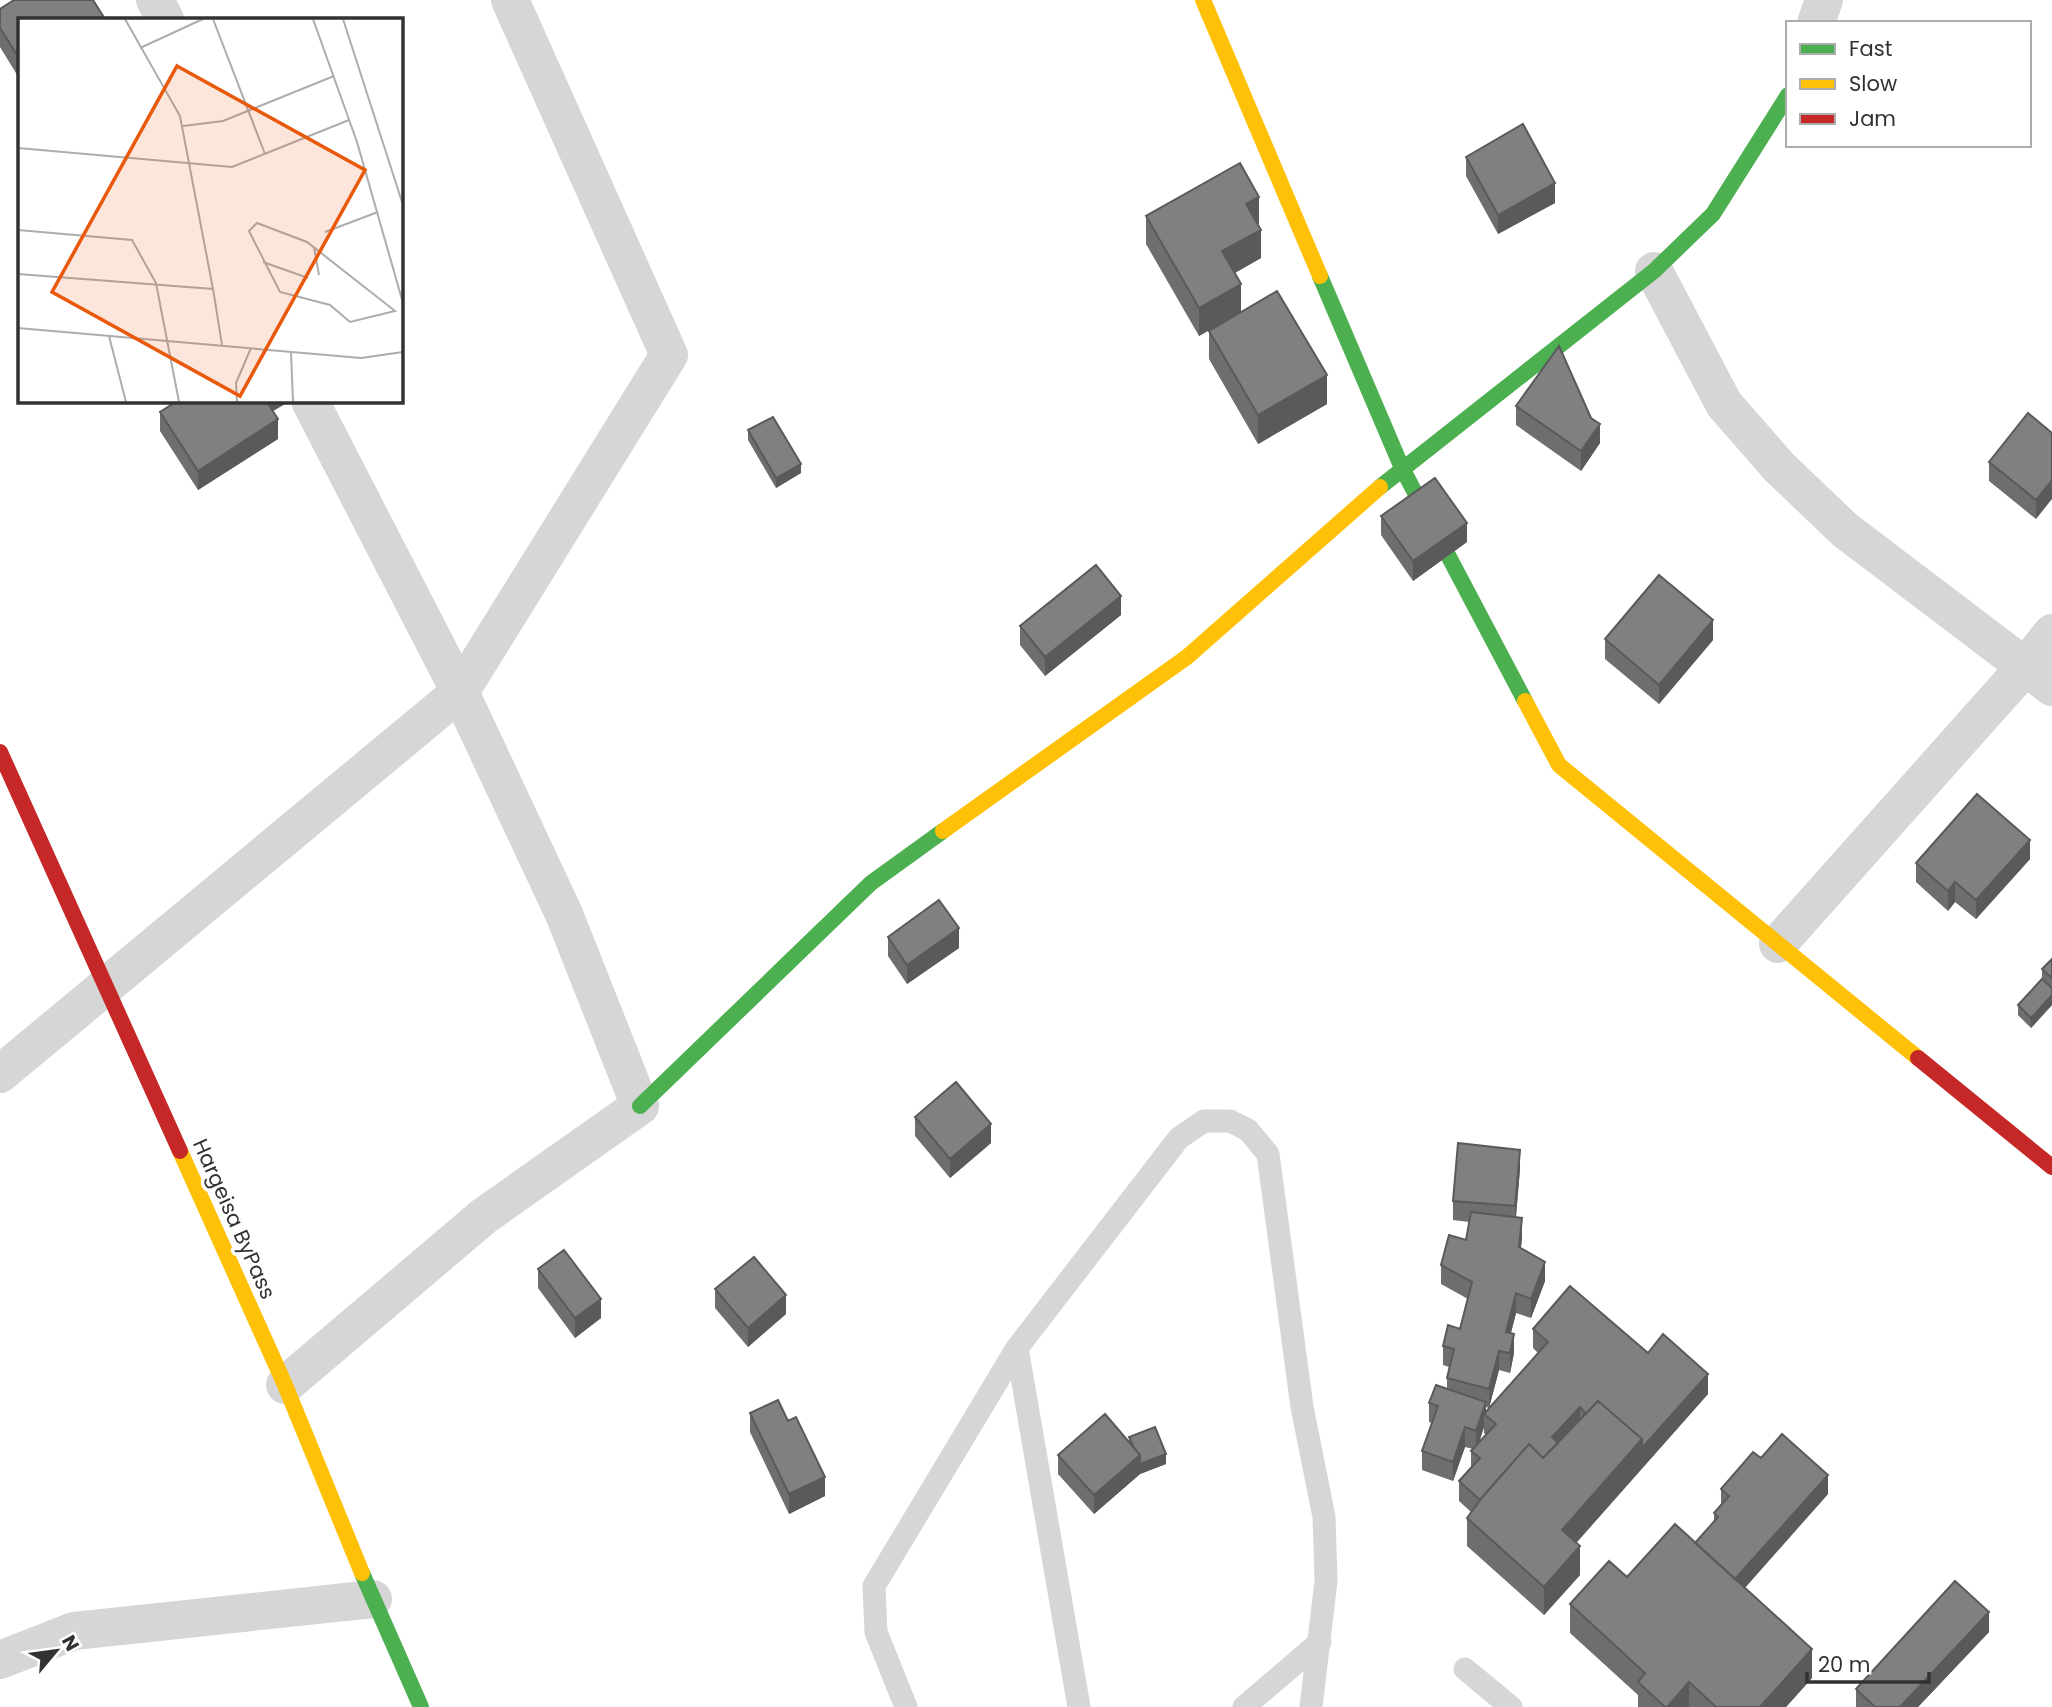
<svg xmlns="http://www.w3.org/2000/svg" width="2052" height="1707" viewBox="0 0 2052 1707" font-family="Poppins,sans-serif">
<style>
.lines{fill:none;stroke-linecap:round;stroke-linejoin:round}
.lane{stroke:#d6d6d6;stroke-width:23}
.street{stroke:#d6d6d6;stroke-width:38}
.fast{stroke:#4caf50;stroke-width:16}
.slow{stroke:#ffc107;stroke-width:16}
.jam{stroke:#c62828;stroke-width:16}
.wall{fill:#6e6e6e;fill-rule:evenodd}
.shaded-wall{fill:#5a5a5a}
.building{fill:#808080;stroke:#5a5a5a;stroke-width:2}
.labels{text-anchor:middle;stroke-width:7;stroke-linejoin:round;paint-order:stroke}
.street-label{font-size:21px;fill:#323232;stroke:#fff}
.inset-road{fill:none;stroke:#adadad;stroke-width:2}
.view{fill:#e8590c;fill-opacity:0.15;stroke:#e8590c;stroke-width:3.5}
.inset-edge{fill:none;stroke:#323232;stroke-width:3.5}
</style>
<rect width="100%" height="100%" fill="#fff"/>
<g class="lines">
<path class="lane" d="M1017 1348 1079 1707
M1465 1669 1511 1707
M906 1707 876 1632 874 1586 1017 1348 1179 1138 1204 1121H1230L1248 1130 1268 1154 1302 1407 1324 1517 1326 1581 1311 1707
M1244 1707 1320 1642"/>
<path class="street" d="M155 0 165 19
M1816 23 1824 0
M1654 271 1724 404 1779 467 1845 530 2052 687
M1778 944 2025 667 2052 633
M0 1074 460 692 669 355 510 0
M285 1385 484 1216 640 1106 564 914 460 692 310 401
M0 1660 74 1631 373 1599"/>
<path class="fast" d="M1320 276 1402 468 1525 701
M1380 487 1654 271 1713 214 1788 95
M640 1106 871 883 943 831
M362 1573 421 1707"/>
<path class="slow" d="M1203 0 1320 276
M1525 701 1559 765 1918 1058
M943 831 1187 657 1380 487
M180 1151 285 1385 362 1573"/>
<path class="jam" d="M0 752 180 1151
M1918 1058 2052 1167"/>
</g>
<path class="wall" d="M0 9 19 19V78L0 47Z
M1466 157 1555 203 1498 234 1466 176Z
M1146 216 1258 225 1261 258 1235 273 1241 312 1327 404 1258 444 1209 359V331L1216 326 1199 336 1146 244Z
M177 401H290L273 411 278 439 198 490 160 431V412Z
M1516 406 1600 443 1581 471 1516 425Z
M748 430 801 473 776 488 748 440Z
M2052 433 2036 519 1989 481V462Z
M1381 516 1467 542 1413 581 1381 535Z
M1121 615 1045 676 1020 645V626Z
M1605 639 1713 640 1659 704 1605 659Z
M2030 859 1976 919 1955 902 1948 911 1916 882V863Z
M888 937 959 948 907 984 888 956Z
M2052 959V1005L2031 1028 2018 1015V1005L2042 979V969Z
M915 1117 991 1143 950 1178 915 1136Z
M1520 1169 1516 1217 1522 1237 1521 1248 1545 1281 1531 1318 1516 1313 1511 1333 1514 1353 1510 1373 1499 1370 1489 1408 1486 1407V1411L1538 1353 1533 1348V1329L1648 1353 1708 1394 1576 1543 1580 1575 1544 1615 1467 1546V1518L1471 1512 1459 1501V1481L1471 1467V1451L1473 1449 1465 1447 1453 1481 1422 1470V1451L1432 1423 1429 1422V1403L1447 1388V1378L1449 1367 1443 1365V1346L1460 1329 1468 1299 1441 1284V1265L1466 1240 1469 1222 1453 1220V1201ZM1484 1427V1433L1486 1435 1479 1443Z
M538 1269 601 1318 575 1338 538 1288Z
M715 1289 786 1314 748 1347 715 1308Z
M750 1413 788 1421 825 1496 789 1514 750 1432Z
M1129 1437 1166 1464 1140 1474 1094 1514 1058 1474V1455L1129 1442Z
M1761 1458 1828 1494 1745 1588 1812 1678 1786 1707H1638V1695L1570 1633V1604L1695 1543 1714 1522V1513L1721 1505V1489Z
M1989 1632 1918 1707H1856V1689Z"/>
<path class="shaded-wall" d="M1555 183V203L1498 234V215Z
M1259 197V225L1246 204Z
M1261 230V258L1222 280V251Z
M1241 284V312L1199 336V308Z
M1327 375V404L1258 444V415Z
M273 401H290L271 412V402Z
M278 419V439L198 490V471Z
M1600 424V443L1581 471V451Z
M801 464V473L776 488V478Z
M2052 480V499L2036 519V500Z
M1467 523V542L1413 581V561Z
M1121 596V615L1045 676V657Z
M1713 620V640L1659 704V685Z
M2030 840V859L1976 919V900Z
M1955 882V902L1948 911V891Z
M959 928V948L907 984V965Z
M2052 995V1005L2031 1028V1018Z
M991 1124V1143L950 1178V1159Z
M1520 1150V1169L1515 1226V1206Z
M1522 1218V1237L1519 1267V1247Z
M1545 1262V1281L1531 1318V1299Z
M1516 1293V1313L1506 1351V1332Z
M786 1295V1314L748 1347V1328Z
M601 1299V1318L575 1338V1318Z
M1514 1334V1353L1510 1373V1353Z
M1499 1351V1370L1489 1408V1389Z
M1708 1374V1394L1562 1559V1530L1642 1439Z
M1486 1402V1415L1484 1414V1427L1476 1451V1431Z
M1580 1407V1427L1552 1457V1437Z
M1465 1427V1447L1453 1481V1462Z
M1166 1454V1464L1140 1474V1464Z
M1140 1455V1474L1094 1514V1495Z
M1828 1475V1494L1730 1604V1584Z
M825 1477V1496L789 1514V1494Z
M1580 1546V1575L1544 1615V1587Z
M1989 1612V1632L1918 1707H1900Z
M1812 1649V1678L1786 1707H1760Z
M1689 1682V1707H1667Z"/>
<path class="building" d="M14 0H93L105 19H19V58L0 28V9Z
M1523 124 1555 183 1498 215 1466 157Z
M1240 163 1259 197 1246 204 1261 230 1222 251 1241 284 1199 308 1146 216Z
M1277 291 1327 375 1258 415 1209 331Z
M1559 346 1591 418 1600 424 1581 451 1516 406Z
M177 401H266L278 419 198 471 160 412Z
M2028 413 2052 433V480L2036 500 1989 462Z
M773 417 801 464 776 478 748 430Z
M1435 478 1467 523 1413 561 1381 516Z
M1096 565 1121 596 1045 657 1020 626Z
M1659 575 1713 620 1659 685 1605 639Z
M1977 794 2030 840 1976 900 1955 882 1948 891 1916 863Z
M939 900 959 928 907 965 888 937Z
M2052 959V978L2042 969Z
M2042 979 2052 988V995L2031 1018 2018 1005Z
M956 1082 991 1124 950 1159 915 1117Z
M1458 1143 1520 1150 1515 1206 1453 1201Z
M1471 1212 1522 1218 1519 1247 1545 1262 1531 1299 1516 1293 1506 1332 1514 1334 1510 1353 1499 1351 1489 1389 1447 1378 1454 1349 1443 1346 1448 1325 1460 1329 1472 1282 1441 1265 1449 1235 1466 1240Z
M564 1250 601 1299 575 1318 538 1269Z
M754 1257 786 1295 748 1328 715 1289Z
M1570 1286 1648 1353 1663 1334 1708 1374 1642 1448V1439L1598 1401 1586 1414 1580 1407 1552 1437 1558 1443 1543 1458 1529 1444 1480 1500 1459 1481 1480 1458 1471 1451 1496 1424 1484 1414 1548 1342 1533 1329Z
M1436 1385 1486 1402 1476 1431 1465 1427 1453 1462 1422 1451 1438 1406 1429 1403Z
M778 1400 788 1421 796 1417 825 1477 789 1494 750 1413Z
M1598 1401 1642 1439 1562 1530 1580 1546 1544 1587 1467 1518 1484 1495 1529 1444 1543 1458Z
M1105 1414 1140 1455 1094 1495 1058 1455Z
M1155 1427 1166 1454 1140 1464V1455L1133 1446 1129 1437Z
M1782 1434 1828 1475 1735 1579 1695 1543 1718 1517 1714 1513 1729 1496 1721 1489 1753 1452 1761 1458Z
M1675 1524 1812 1649 1760 1707H1716L1689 1682 1667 1707H1665L1638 1682 1645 1673 1570 1604 1609 1561 1627 1577Z
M1955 1581 1989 1612 1900 1707H1875L1856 1689Z"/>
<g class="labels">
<g class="street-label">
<text transform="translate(234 1219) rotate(66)" y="7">Hargeisa ByPass</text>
</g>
</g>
<g transform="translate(18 18)">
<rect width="385" height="385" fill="#fff"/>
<path class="inset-road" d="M107 1 162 98 195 271M195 1 247 136M295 1 339 124 385 285M325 1 385 187M122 30 185 1M165 108 205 103 316 58M0 130 214 149 331 102M239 205 289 224 377 293 332 304 312 287 262 274 231 213ZM0 212 114 222 138 265 161 384M307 214 360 194M296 229 301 257M245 244 290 260M0 256 195 271 204 327M0 310 343 340 385 334M91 318 108 384M273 334 275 384M219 384 218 365 233 330"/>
<path class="view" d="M159 48 347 152 222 378 34 274Z"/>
<rect width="385" height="385" class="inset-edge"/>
</g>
<rect x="1786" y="21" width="245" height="126" fill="#ffffff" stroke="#adadad" stroke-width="2"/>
<rect x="1800" y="44" width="35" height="10" fill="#4caf50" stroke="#adadad" stroke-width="2"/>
<text x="1849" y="56" font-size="21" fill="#323232">Fast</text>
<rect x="1800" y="79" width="35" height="10" fill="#ffc107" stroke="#adadad" stroke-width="2"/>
<text x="1849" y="91" font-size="21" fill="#323232">Slow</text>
<rect x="1800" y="114" width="35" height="10" fill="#c62828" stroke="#adadad" stroke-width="2"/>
<text x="1849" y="126" font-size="21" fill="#323232">Jam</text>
<g transform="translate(56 1651) rotate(61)" stroke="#ffffff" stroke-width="5" paint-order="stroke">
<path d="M0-5L12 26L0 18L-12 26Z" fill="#323232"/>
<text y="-10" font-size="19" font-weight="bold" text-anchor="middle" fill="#323232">N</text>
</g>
<path d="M1807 1672v10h122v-10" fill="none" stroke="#323232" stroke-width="3.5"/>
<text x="1818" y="1672" font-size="21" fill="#323232" stroke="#ffffff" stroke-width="5" paint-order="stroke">20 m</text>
</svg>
